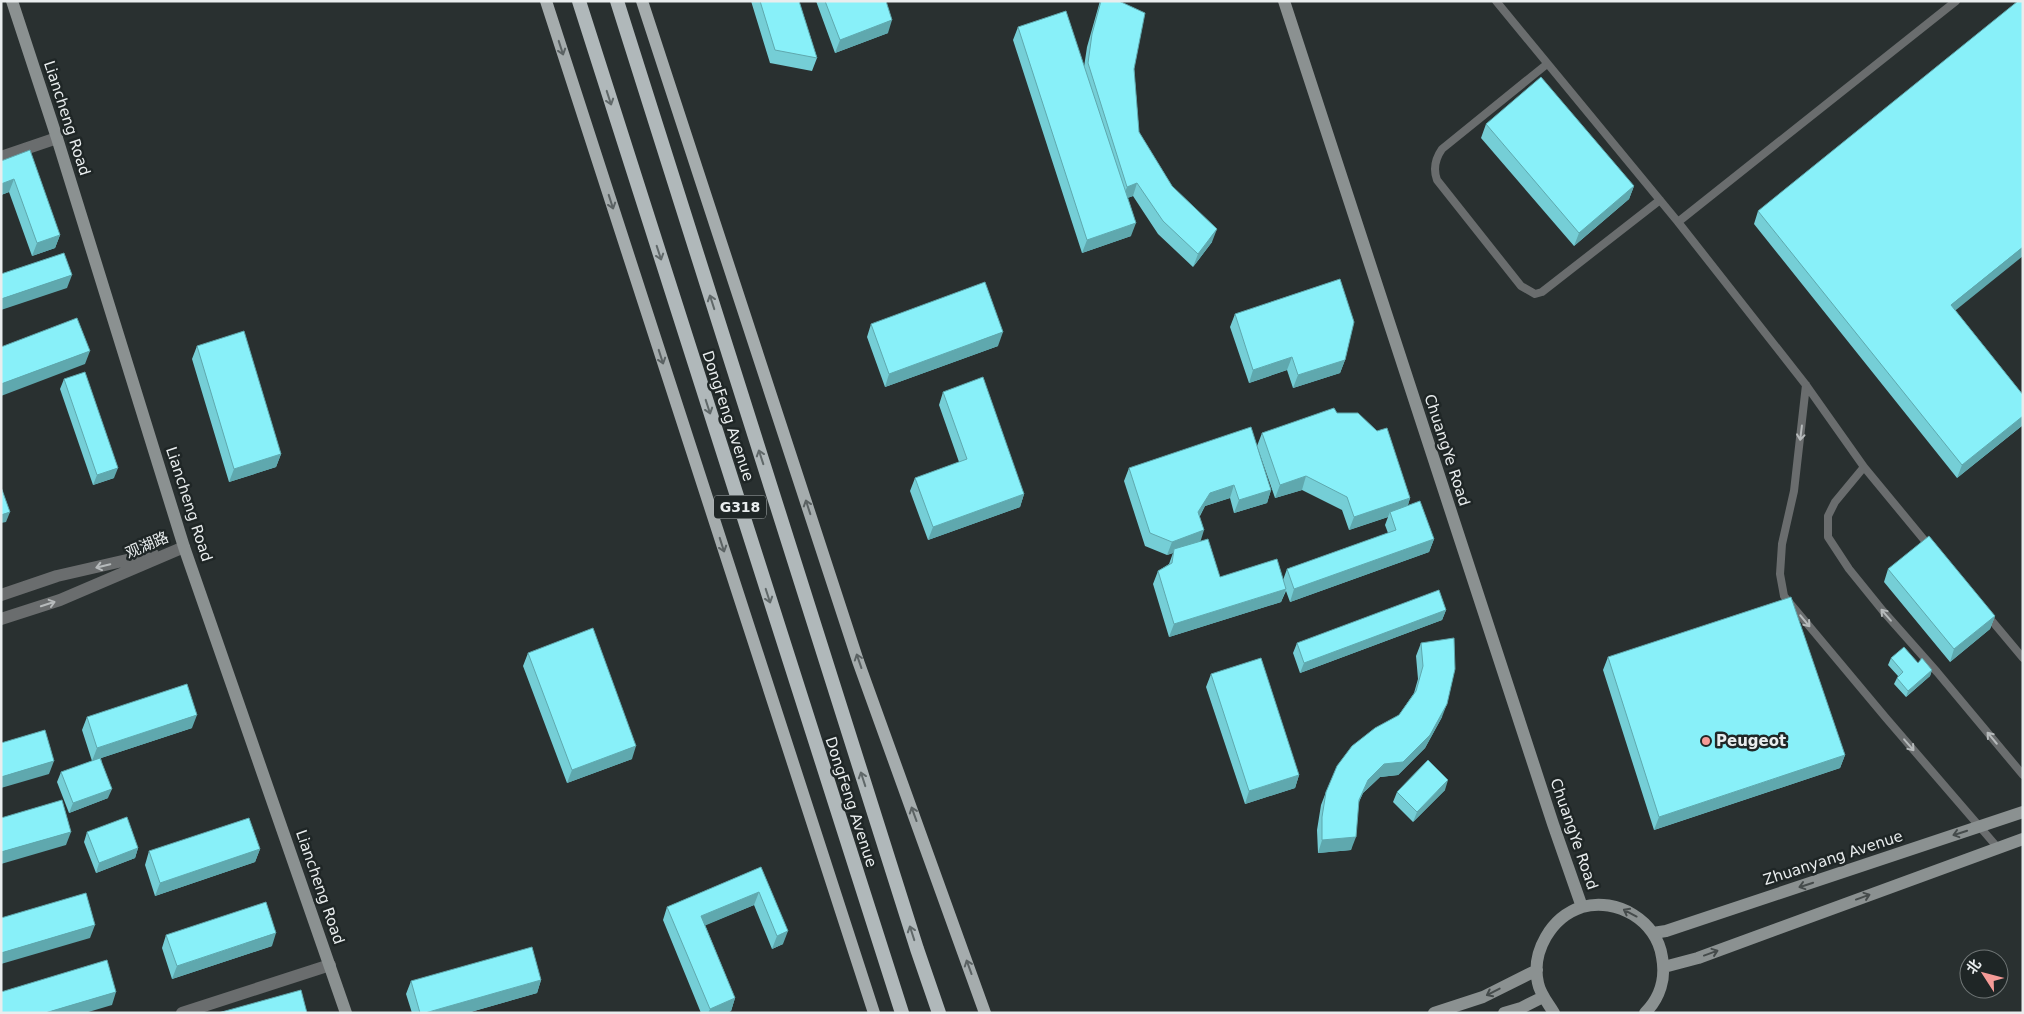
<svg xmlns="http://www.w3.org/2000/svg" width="2024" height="1014" viewBox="0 0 2024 1014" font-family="'DejaVu Sans','Noto Sans SC',sans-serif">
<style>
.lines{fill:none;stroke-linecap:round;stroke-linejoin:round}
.service{stroke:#6a6d6e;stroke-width:8}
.minor{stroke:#6a6d6e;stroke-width:12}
.tertiary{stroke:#6a6d6e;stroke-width:12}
.secondary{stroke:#8b9191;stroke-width:12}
.primary{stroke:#a5acad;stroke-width:12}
.trunk{stroke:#b0b8ba;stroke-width:14}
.trunk-bridge{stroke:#b0b8ba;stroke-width:14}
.wall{fill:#75ced6}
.shaded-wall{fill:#5fa8ae}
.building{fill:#88f0f9;stroke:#5fa8ae}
.oneway{stroke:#5b6263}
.oneway2{stroke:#606869}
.oneway3{stroke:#b6babb}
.oneway4{stroke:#454b4b}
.poi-dot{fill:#f59b97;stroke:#1f2626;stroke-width:2}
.labels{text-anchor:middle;stroke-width:5;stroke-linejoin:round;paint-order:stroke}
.shield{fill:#1f2626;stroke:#acb1b2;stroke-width:1}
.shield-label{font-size:14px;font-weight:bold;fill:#e9edee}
.street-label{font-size:15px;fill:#e9edee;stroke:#1f2626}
.poi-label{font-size:15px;font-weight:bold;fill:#e9edee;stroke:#1f2626;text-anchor:start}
</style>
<rect width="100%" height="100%" fill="#293030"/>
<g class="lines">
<path class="service" d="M1496 1 1678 222 1806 385 1864 467 1930 547
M1547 64 1442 149C1435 159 1433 169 1437 180L1521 286 1535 294 1542 292 1660 200
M1678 222 1956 1
M1806 385 1794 491 1782 544 1780 574 1784 596 1886 718 1998 848
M1864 467 1835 502 1828 516V537L1849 569 1883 611 1937 672 2023 775
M1987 615 2023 658"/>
<path class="minor" d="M1 157 57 138
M182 1013 330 965"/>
<path class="tertiary" d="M1 595 57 576 153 554
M1 619 60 600 184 547"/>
<path class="secondary" d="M12 1 57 138 184 547 346 1013
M1284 1 1553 824 1582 907
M1653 933 1666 931 2023 812
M1664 967 1698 958 2023 839
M1434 1013 1483 997 1537 970
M1504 1013 1521 1008 1543 997
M1554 1013C1548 1003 1540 994 1538 983 1531 952 1551 917 1582 907 1617 897 1657 921 1662 957 1666 978 1660 998 1645 1013"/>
<path class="primary" d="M546 1 874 1013
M642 1 858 661 985 1013"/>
<path class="trunk" d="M579 1 902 1013"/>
<path class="trunk-bridge" d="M617 1 917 949 939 1013"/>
</g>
<path class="wall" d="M751 1H799L817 58 812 71 770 63Z
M816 1H886L888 33 835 53Z
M1100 1H1119L1134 69 1139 132 1172 186 1212 242 1193 267 1158 234 1133 196 1127 198 1131 236 1082 253 1013 40 1018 27 1084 67 1087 47Z
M1486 124 1634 186 1629 199 1574 246 1481 138Z
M1 161 60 235 55 248 32 256 9 192 1 195Z
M1758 211 1955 310 2023 395V425L1957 478 1754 224Z
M1235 314 1345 360 1340 373 1293 388 1287 370 1249 383 1230 327Z
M871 324 998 346 885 387 867 337Z
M197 346 281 454 276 467 229 482 192 359Z
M64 379 114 478 93 485 60 389Z
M943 392 1024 494 1020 507 928 540 910 491 915 478 959 462 939 405Z
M1337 413 1410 498 1408 505 1434 539 1429 552 1290 602 1286 591 1281 602 1169 637 1153 584 1158 571 1169 564 1173 553 1167 555 1145 546 1124 481 1129 468 1271 490 1267 503 1234 513 1230 498 1205 506 1200 516V541L1220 577 1283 580 1287 569 1388 533 1385 525 1388 517 1349 530 1342 510 1302 490 1275 498 1257 446 1262 433Z
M1888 569 1995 616 1990 629 1950 662 1884 582Z
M1446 610 1442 620 1300 673 1293 653 1297 643Z
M1421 643 1442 717 1425 748 1398 775 1380 777 1363 793 1358 804 1351 850 1318 853 1317 830 1321 805 1326 792 1399 715 1414 693 1418 679 1416 656Z
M528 653 632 759 567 783 523 666Z
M1608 657 1845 755 1840 768 1654 830 1603 670Z
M1891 658 1918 663 1932 670 1930 676 1906 697 1894 684 1898 676 1888 665Z
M1211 674 1299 775 1295 788 1245 804 1206 687Z
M87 717 192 728 101 758 108 798 69 813 57 782 61 772 92 761 82 730Z
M1445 790 1413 822 1393 802 1397 792Z
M87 832 138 848 135 858 96 873 84 842Z
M260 849 255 862 155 896 145 865 149 851Z
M761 867 783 944 772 949 754 905 705 925 735 998 731 1011 726 1013H701L663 920 667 907Z
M166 935 272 946 172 979 162 948Z
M541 980 537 993 467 1013H412L406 994 411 981Z"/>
<path class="shaded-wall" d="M892 20 888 33 835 53 840 40Z
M14 179 9 192 1 195V184Z
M1137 183 1133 196 1122 200 1127 187Z
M1634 186 1629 199 1574 246 1579 233Z
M1136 223 1131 236 1082 253 1087 240Z
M1217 229 1212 242 1193 267 1198 254Z
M60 235 55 248 32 256 37 243Z
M2023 247V256L1946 318 1951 305Z
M72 275 67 288 1 310V299Z
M1003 332 998 346 885 387 889 374Z
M90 351 85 364 1 396V384Z
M1292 357 1287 370 1249 383 1253 370Z
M1345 360 1340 373 1293 388 1298 375Z
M2023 416V425L1957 478 1962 465Z
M281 454 276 467 229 482 234 469Z
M118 468 114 478 93 485 97 475Z
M1306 476 1302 490 1275 498 1280 485Z
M1234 485 1230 498 1205 506 1194 525 1198 512 1210 493Z
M1271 490 1267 503 1234 513 1239 500Z
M1024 494 1020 507 928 540 933 527Z
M1410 498 1406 511 1390 512 1388 517 1349 530 1354 517Z
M10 512 6 522 1 523V515Z
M1204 530 1200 543 1174 549 1173 553 1167 555 1172 542Z
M1434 539 1429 552 1290 602 1294 589Z
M1286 589 1281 602 1169 637 1174 624Z
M1446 610 1442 620 1300 673 1304 663Z
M1995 616 1990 629 1950 662 1954 649Z
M1932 670 1930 676 1906 697 1908 691Z
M1447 704 1442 717 1425 748 1398 775 1380 777 1363 793 1354 813 1359 800 1368 780Z
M197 715 192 728 92 761 97 748Z
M636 746 632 759 567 783 572 770Z
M1845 755 1840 768 1654 830 1659 817Z
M54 761 49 774 1 788V777Z
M1299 775 1295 788 1245 804 1249 791Z
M1448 780 1445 790 1413 822 1417 812Z
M112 789 108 798 69 813 73 803Z
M71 832 66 845 1 864V852Z
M1356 837 1351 850 1318 853 1322 840Z
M138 848 135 858 96 873 99 863Z
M260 849 255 862 155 896 160 883Z
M759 892 754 905 697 929 701 916Z
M95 925 90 938 1 964V953Z
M788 931 783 944 772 949 777 936Z
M276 933 272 946 172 979 177 966Z
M541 980 537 993 467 1013H425Z
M116 992 112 1005 85 1013H45Z
M735 998 731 1011 726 1013H708L710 1009Z"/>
<path class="building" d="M760 1H799L817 58 775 50Z
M825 1H886L892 20 840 40Z
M1101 1H1119L1145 13 1134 69 1139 132 1172 186 1217 229 1198 254 1163 221 1137 183 1127 187 1088 63 1092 34Z
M2018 1H2023V247L1951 305 2023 395V416L1962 465 1758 211Z
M1066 11 1136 223 1087 240 1018 27Z
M1541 77 1634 186 1579 233 1486 124Z
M30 150 60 235 37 243 14 179 1 184V161Z
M64 253 72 275 1 299V274Z
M1340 279 1354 322 1345 360 1298 375 1292 357 1253 370 1235 314Z
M985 282 1003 332 889 374 871 324Z
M77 318 90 351 1 384V347Z
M244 331 281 454 234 469 197 346Z
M85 372 118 468 97 475 64 379Z
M983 377 1024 494 933 527 915 478 967 459 943 392Z
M1334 408 1337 413H1358L1377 431 1387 428 1410 498 1354 517 1347 497 1306 476 1280 485 1262 433Z
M1251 427 1271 490 1239 500 1234 485 1210 493 1198 512 1204 530 1172 542 1150 533 1129 468Z
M1 487 10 512 1 515Z
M1420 501 1434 539 1294 589 1287 569 1396 530 1390 512Z
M1929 536 1995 616 1954 649 1888 569Z
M1208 539 1220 577 1277 559 1286 589 1174 624 1158 571 1172 563 1174 549Z
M1439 590 1446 610 1304 663 1297 643Z
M1791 597 1845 755 1659 817 1608 657Z
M593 628 636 746 572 770 528 653Z
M1454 638 1455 669 1447 704 1430 735 1403 762 1384 764 1368 780 1359 800 1356 837 1322 840V817L1326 792 1337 766 1352 746 1375 728 1399 715 1416 691 1423 666 1421 643Z
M1904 647 1918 663 1922 658 1932 670 1908 691 1897 678 1903 672 1891 658Z
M1261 658 1299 775 1249 791 1211 674Z
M187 684 197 715 97 748 87 717Z
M45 730 54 761 1 777V743Z
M100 758 112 789 73 803 61 772Z
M1428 760 1448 780 1417 812 1397 792Z
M62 800 71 832 1 852V818Z
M127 817 138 848 99 863 87 832Z
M249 818 260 849 160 883 149 851Z
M761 867 788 931 777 936 759 892 701 916 735 998 710 1009 667 907Z
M86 893 95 925 1 953V918Z
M266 902 276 933 177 966 166 935Z
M532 947 541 980 425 1013H420L411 981Z
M107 960 116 992 45 1013H1V992Z
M301 990 307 1013H218Z"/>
<defs><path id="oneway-shaft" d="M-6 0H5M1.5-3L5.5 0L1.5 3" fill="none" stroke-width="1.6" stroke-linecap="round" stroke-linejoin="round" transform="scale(1.25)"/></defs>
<g class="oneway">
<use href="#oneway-shaft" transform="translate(561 48) rotate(72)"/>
<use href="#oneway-shaft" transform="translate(611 202) rotate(72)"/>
<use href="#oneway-shaft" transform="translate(661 357) rotate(72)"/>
<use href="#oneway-shaft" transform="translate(808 507) rotate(-108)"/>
<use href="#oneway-shaft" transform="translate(722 545) rotate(72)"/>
<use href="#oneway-shaft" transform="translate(859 661) rotate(-109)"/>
<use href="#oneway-shaft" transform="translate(914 814) rotate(-110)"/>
<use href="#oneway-shaft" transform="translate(969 967) rotate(-110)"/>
</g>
<g class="oneway2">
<use href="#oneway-shaft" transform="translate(609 98) rotate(72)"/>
<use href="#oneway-shaft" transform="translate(659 253) rotate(72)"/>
<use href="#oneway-shaft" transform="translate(712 302) rotate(-108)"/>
<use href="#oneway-shaft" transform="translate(708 407) rotate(72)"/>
<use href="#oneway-shaft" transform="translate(761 457) rotate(-108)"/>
<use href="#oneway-shaft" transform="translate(768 596) rotate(72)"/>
<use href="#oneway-shaft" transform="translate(863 779) rotate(-108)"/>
<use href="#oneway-shaft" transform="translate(912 933) rotate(-108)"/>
</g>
<g class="oneway3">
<use href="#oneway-shaft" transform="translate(1801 433) rotate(97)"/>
<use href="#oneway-shaft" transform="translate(103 566) rotate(167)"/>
<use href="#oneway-shaft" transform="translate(48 604) rotate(-18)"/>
<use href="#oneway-shaft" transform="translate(1886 615) rotate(-131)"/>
<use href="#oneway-shaft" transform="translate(1805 621) rotate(50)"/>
<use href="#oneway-shaft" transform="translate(1992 738) rotate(-130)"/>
<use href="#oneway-shaft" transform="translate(1909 745) rotate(49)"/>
</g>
<g class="oneway4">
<use href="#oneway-shaft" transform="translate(1960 833) rotate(162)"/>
<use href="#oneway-shaft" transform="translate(1806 885) rotate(162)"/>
<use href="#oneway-shaft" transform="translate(1863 897) rotate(-20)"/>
<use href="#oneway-shaft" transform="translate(1630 913) rotate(-152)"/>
<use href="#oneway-shaft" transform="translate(1711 953) rotate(-20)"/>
<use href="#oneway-shaft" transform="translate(1493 992) rotate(153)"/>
</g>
<circle class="poi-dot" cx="1706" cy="741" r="5"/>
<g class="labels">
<rect class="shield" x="714" y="495.5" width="52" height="23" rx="4"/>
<g class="shield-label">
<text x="740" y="512">G318</text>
</g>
<g class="street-label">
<text transform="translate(67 118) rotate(72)" y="5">Liancheng Road</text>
<text transform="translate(728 416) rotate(72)" y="5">DongFeng Avenue</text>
<text transform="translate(1447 450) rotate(72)" y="5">ChuangYe Road</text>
<text transform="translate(189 504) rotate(72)" y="5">Liancheng Road</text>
<text transform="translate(147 545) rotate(-23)" y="5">观湖路</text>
<text transform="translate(851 802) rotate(72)" y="5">DongFeng Avenue</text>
<text transform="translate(1574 834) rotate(71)" y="5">ChuangYe Road</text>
<text transform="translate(1833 858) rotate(-18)" y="5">Zhuanyang Avenue</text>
<text transform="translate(320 887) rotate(71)" y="5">Liancheng Road</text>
</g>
<g class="poi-label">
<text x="1716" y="746">Peugeot</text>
</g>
</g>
<rect width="2024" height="1014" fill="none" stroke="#e9edee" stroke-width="5"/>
<g transform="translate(1984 974) rotate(306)"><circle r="24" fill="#1f2626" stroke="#707676"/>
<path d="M0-4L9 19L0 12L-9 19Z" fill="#f59b97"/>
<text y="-8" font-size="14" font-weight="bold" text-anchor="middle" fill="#e9edee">北</text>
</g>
</svg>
